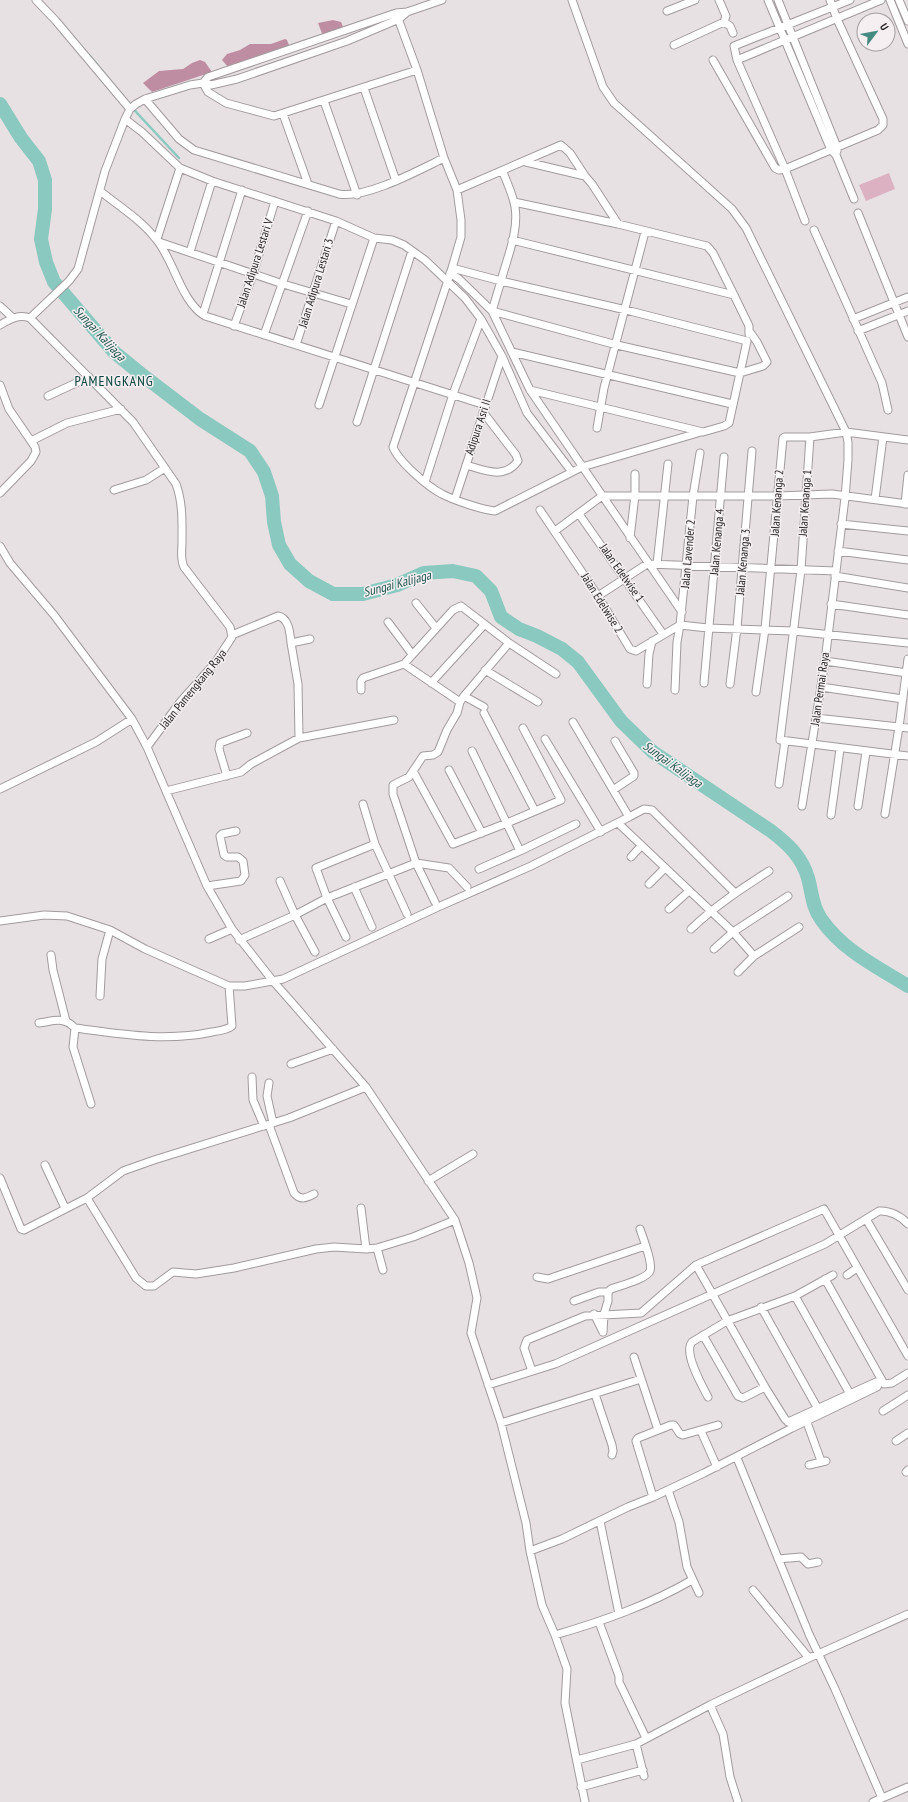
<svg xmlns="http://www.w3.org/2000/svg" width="908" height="1802" viewBox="0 0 908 1802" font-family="'PT Sans Narrow',sans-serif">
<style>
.green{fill:#dcb2c2}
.forest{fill:#bf8da1}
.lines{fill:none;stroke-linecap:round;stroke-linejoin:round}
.stream{stroke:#8ac9bf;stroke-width:2.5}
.river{stroke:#8ac9bf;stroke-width:14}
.street-casing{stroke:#a19b9d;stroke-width:9}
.street{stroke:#fff;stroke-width:7}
.labels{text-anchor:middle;stroke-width:3;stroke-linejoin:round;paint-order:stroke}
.street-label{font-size:12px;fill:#272526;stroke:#f5eff1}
.water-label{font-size:13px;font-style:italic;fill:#20564f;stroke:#f5eff1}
.quarter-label{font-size:14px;letter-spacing:1px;fill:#00413a;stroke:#f5eff1}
</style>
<rect width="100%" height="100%" fill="#e8e1e4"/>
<path class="green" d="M889 173 895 189 866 201 859 185Z"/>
<path class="forest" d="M333 20 341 22 344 29 323 36 318 23Z
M285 39 287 40 290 48 229 68 222 60 227 54 240 50 250 44H271Z
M200 60 205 62 212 72 152 92 143 83 159 71 183 69 192 63Z"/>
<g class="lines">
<path class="stream" d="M90 56 137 113 179 158"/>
<path class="river" d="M0 104 21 138 39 161 45 180V209L41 239 46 262 54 282 114 352 141 374 200 419 250 451 264 472 272 496 274 522 279 545 290 564 309 581 333 594H363L397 585 424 573 453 571 476 576 491 591 501 617 519 629 537 636 562 649 578 662 621 721 653 752 771 831C788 844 802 857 808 878 812 892 812 907 821 919 842 950 877 967 908 986"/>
<defs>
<path id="street" d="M36 0 56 21 130 109
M572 0 603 87 614 103 623 111 732 209 746 228 846 432 848 442V460L845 498 825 661 802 806
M768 0 831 150 836 155 854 199
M778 0 837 147V151
M830 0 837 19 883 119V125L878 130 785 169 737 60 734 46 850 0
M890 0 908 44
M899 0 908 21
M667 11 695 0
M396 13 417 70 444 158 457 190 461 220V237L452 268 393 447C398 461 428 487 442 494 453 500 483 510 495 511L582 467 701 432
M724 22 730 26 733 33
M674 45 724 22 726 16 719 0
M713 60 775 168 779 170 785 169 805 221
M737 60 881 0
M203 83 208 77 396 13 407 12 442 0
M203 83 208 92 226 103 274 116 417 70
M364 88 396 181
M145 99 179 139 194 150 339 194C366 199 419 170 444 158
M324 101 357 195
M283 114 308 184
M125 119 142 132 180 168 212 181 336 221 374 238 392 240 404 245 425 260 465 298 481 319 502 356 527 413 572 472
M526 162 585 176 592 184 618 224
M457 190 561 145 570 153 585 176
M100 191C119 206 141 220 156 239 174 260 181 302 205 316L485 405
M514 202 618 224 707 246 713 253 734 295
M858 213 908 337
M814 230 882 383 888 410
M157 239 180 168
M512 240 734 295 749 326V334
M159 242 283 284 351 304
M190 252 212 181
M452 268 501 281C507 258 519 231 515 207 513 195 507 183 503 172
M450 273 459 279 492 311 530 390 682 612
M0 306 13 318
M203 314 242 190
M30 318 69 281 78 269 105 171 125 119 130 109 136 104 145 99 190 85 203 83 211 85 237 79 347 41 399 19 407 12
M853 319 908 297
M0 325C10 319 19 314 30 318L133 422 176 484C183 503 182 522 182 542 182 551 180 559 184 567L230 627 232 637 215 663 181 701 147 747
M234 326 253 274 275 201
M858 331 908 311
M264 335 308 211
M296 345 336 221
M512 352 732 404
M0 385 9 409 35 447 36 452 31 461 0 493
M530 390 703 432 724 426 729 423 740 373 617 345 492 311 501 281 626 310 747 341 740 373 763 366 767 362 757 342 750 332
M48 396 89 377
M319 405 374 238
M357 422 412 251
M597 428 604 388 645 232
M810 437 801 570 780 740 908 756
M31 441 67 423 121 409
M700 453 693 496 680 625 708 628 794 631 908 643
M466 465C484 470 504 480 518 461L516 455 483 412
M425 482 453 394 481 319
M114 490 146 480 165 468
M602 496H777L832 494 908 504
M455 499 502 356
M875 499 883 437
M905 504 908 475
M540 510 598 596 630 649 636 651 680 625
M579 514 663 634
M841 524 908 531
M555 531 602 496
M630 538 635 495V474
M0 546 10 563 54 615 132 719 147 747 207 886 232 929 273 981 366 1087 455 1220 469 1263 477 1298 471 1333 501 1423 526 1523 530 1551 542 1605 555 1635 567 1669 565 1703 585 1802
M838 551 908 560
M657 564 668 464
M835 576 908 588
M598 596 647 564 836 571
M416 603 436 628
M831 604 908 615
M388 622 412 654
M232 635 278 616C289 618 290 633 291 643
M825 661 907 673
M404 664 453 610 461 606 509 643 556 674
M485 670 538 702
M431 683 484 625
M704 683 724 457
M647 684 649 654 652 641
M730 684 737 628 752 451
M821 687 903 699
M361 690V681L363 678 404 664 460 702
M675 690 677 642 680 625
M756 692 765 629 783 438 785 437H810L846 432 908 440
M464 696 484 707
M484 713 535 811
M816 718 899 727 908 659
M299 738 298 684 291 643 310 639
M545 739 601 832
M472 751 520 851 576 824
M449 770 482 833
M413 771 453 844 507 823 561 800 523 728
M227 776 219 749 220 743 247 733
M779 784 785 741
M0 789 96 742 132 719
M613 790 634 776V773L615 741
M166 791 241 772 251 764 299 738 394 720
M363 804 375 844 407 914
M858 806 866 752
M885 814 899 727 908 728
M831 815 840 749
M629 817 644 809 652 810 735 893
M618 823 733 932 754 956
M631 857 641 846
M479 869 520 851
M280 881 295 915 315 952
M649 884 665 868
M207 886 241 881 245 875 243 861 238 857H227L224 855 220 836 222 834 236 831
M354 887 372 927
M435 902 416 863 393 794V785L409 777 423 756 433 755 438 752 447 730 457 713 460 702 464 696 509 643
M669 909 689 891
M0 921 44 915 67 916 110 930 145 949 229 986H245L283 979 438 907 531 866 629 817 573 722
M691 929C715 906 741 889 769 871
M346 937 327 898 316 868 375 844
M209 939 232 929
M239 940 295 915 327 898 416 863 449 868 467 887
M714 949 733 932 788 896
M51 955 53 970 66 1021
M738 972 754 956 799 927
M100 996 102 959 110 930
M39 1023C54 1021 64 1016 75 1028 121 1034 165 1042 212 1032 218 1031 227 1030 232 1026L229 986
M75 1028 73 1047 91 1104
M291 1064 333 1049
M252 1077 253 1100 264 1126
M269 1083 267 1096 273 1123
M269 1125 294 1193C301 1201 306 1198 314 1194
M45 1165 65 1208
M0 1178 21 1229 24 1230 87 1198 123 1171 154 1160 289 1118 366 1087
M428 1181 473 1154
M87 1198 136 1278 146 1286H154L173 1272 196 1274 234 1268 316 1249 334 1247 366 1249 377 1248 413 1237 455 1220
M361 1208 366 1249
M866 1219 908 1290
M377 1248 383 1270
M696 1265 824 1209 908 1356
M847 1275 857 1268
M537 1277 548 1279 645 1246
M825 1279 884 1384 892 1383 908 1373
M608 1292 611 1289C619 1286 647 1279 650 1271 653 1263 643 1238 640 1229
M795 1296 850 1394
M574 1301 599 1292H608V1301L604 1314 603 1332
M761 1307 818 1409
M594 1314 603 1332
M703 1335 738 1396 743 1398 765 1387
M634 1357 658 1430
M532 1371 524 1348 527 1340 585 1316 641 1313 696 1265 765 1387 785 1419 788 1422 876 1382 882 1381
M488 1385 555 1364 825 1244 879 1211C889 1210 901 1216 908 1224
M595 1394 612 1445 613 1451 612 1455
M708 1397C702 1385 683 1353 692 1342L727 1321 795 1296 833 1275
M883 1411 908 1395
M805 1417 821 1461
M501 1423 641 1379
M792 1428 877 1387 879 1383
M701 1431 717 1467
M896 1441 908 1433
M737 1458 809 1634 835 1689 882 1798
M809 1465 826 1461
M906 1472 908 1470
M668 1490 679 1522 687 1567 699 1593
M653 1497 636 1441 638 1438 671 1425H674L680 1434 683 1435 718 1425
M600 1521 619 1614
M530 1551 562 1539 628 1507 653 1497 704 1473 792 1428V1422
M778 1559 801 1557 808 1564 818 1562
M753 1590 809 1658
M599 1622 619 1676V1682L646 1738
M555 1635C603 1621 649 1605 692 1580
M710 1705 723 1734 730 1777 738 1802
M636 1744 644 1776
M577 1760 636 1744 710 1705 809 1658 908 1614
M581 1787 643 1770
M873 1802 908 1787"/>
</defs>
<use href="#street" class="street-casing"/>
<use href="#street" class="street"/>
</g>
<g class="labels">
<g class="street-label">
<text transform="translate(255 263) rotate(-72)" y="4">Jalan Adipura Lestari V</text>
<text transform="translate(316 283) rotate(-73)" y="4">Jalan Adipura Lestari 3</text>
<text transform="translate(478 427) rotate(-72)" y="4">Adipura Asri II</text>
<text transform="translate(777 503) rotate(-86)" y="4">Jalan Kenanga 2</text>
<text transform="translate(805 503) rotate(-86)" y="4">Jalan Kenanga 1</text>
<text transform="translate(717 542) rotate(-85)" y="4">Jalan Kenanga 4</text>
<text transform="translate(688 554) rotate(-85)" y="4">Jalan Lavender 2</text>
<text transform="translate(743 562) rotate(-85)" y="4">Jalan Kenanga 3</text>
<text transform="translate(622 573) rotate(55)" y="4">Jalan Edelwise 1</text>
<text transform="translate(602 603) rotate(58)" y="4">Jalan Edelwise 2</text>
<text transform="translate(193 689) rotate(-51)" y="4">Jalan Pamengkang Raya</text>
<text transform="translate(820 689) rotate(-82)" y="4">Jalan Permai Raya</text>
</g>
<g class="water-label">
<text transform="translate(100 333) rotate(47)" y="5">Sungai Kalijaga</text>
<text transform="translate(397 583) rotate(-15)" y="5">Sungai Kalijaga</text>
<text transform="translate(673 764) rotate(36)" y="5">Sungai Kalijaga</text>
</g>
<g class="quarter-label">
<text x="114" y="386">PAMENGKANG</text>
</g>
</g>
<g transform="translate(876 32) rotate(58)"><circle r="19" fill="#f5eff1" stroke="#a39ea0"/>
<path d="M0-3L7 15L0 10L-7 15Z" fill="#458a80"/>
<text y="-6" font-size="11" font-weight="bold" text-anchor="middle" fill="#272526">U</text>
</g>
</svg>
